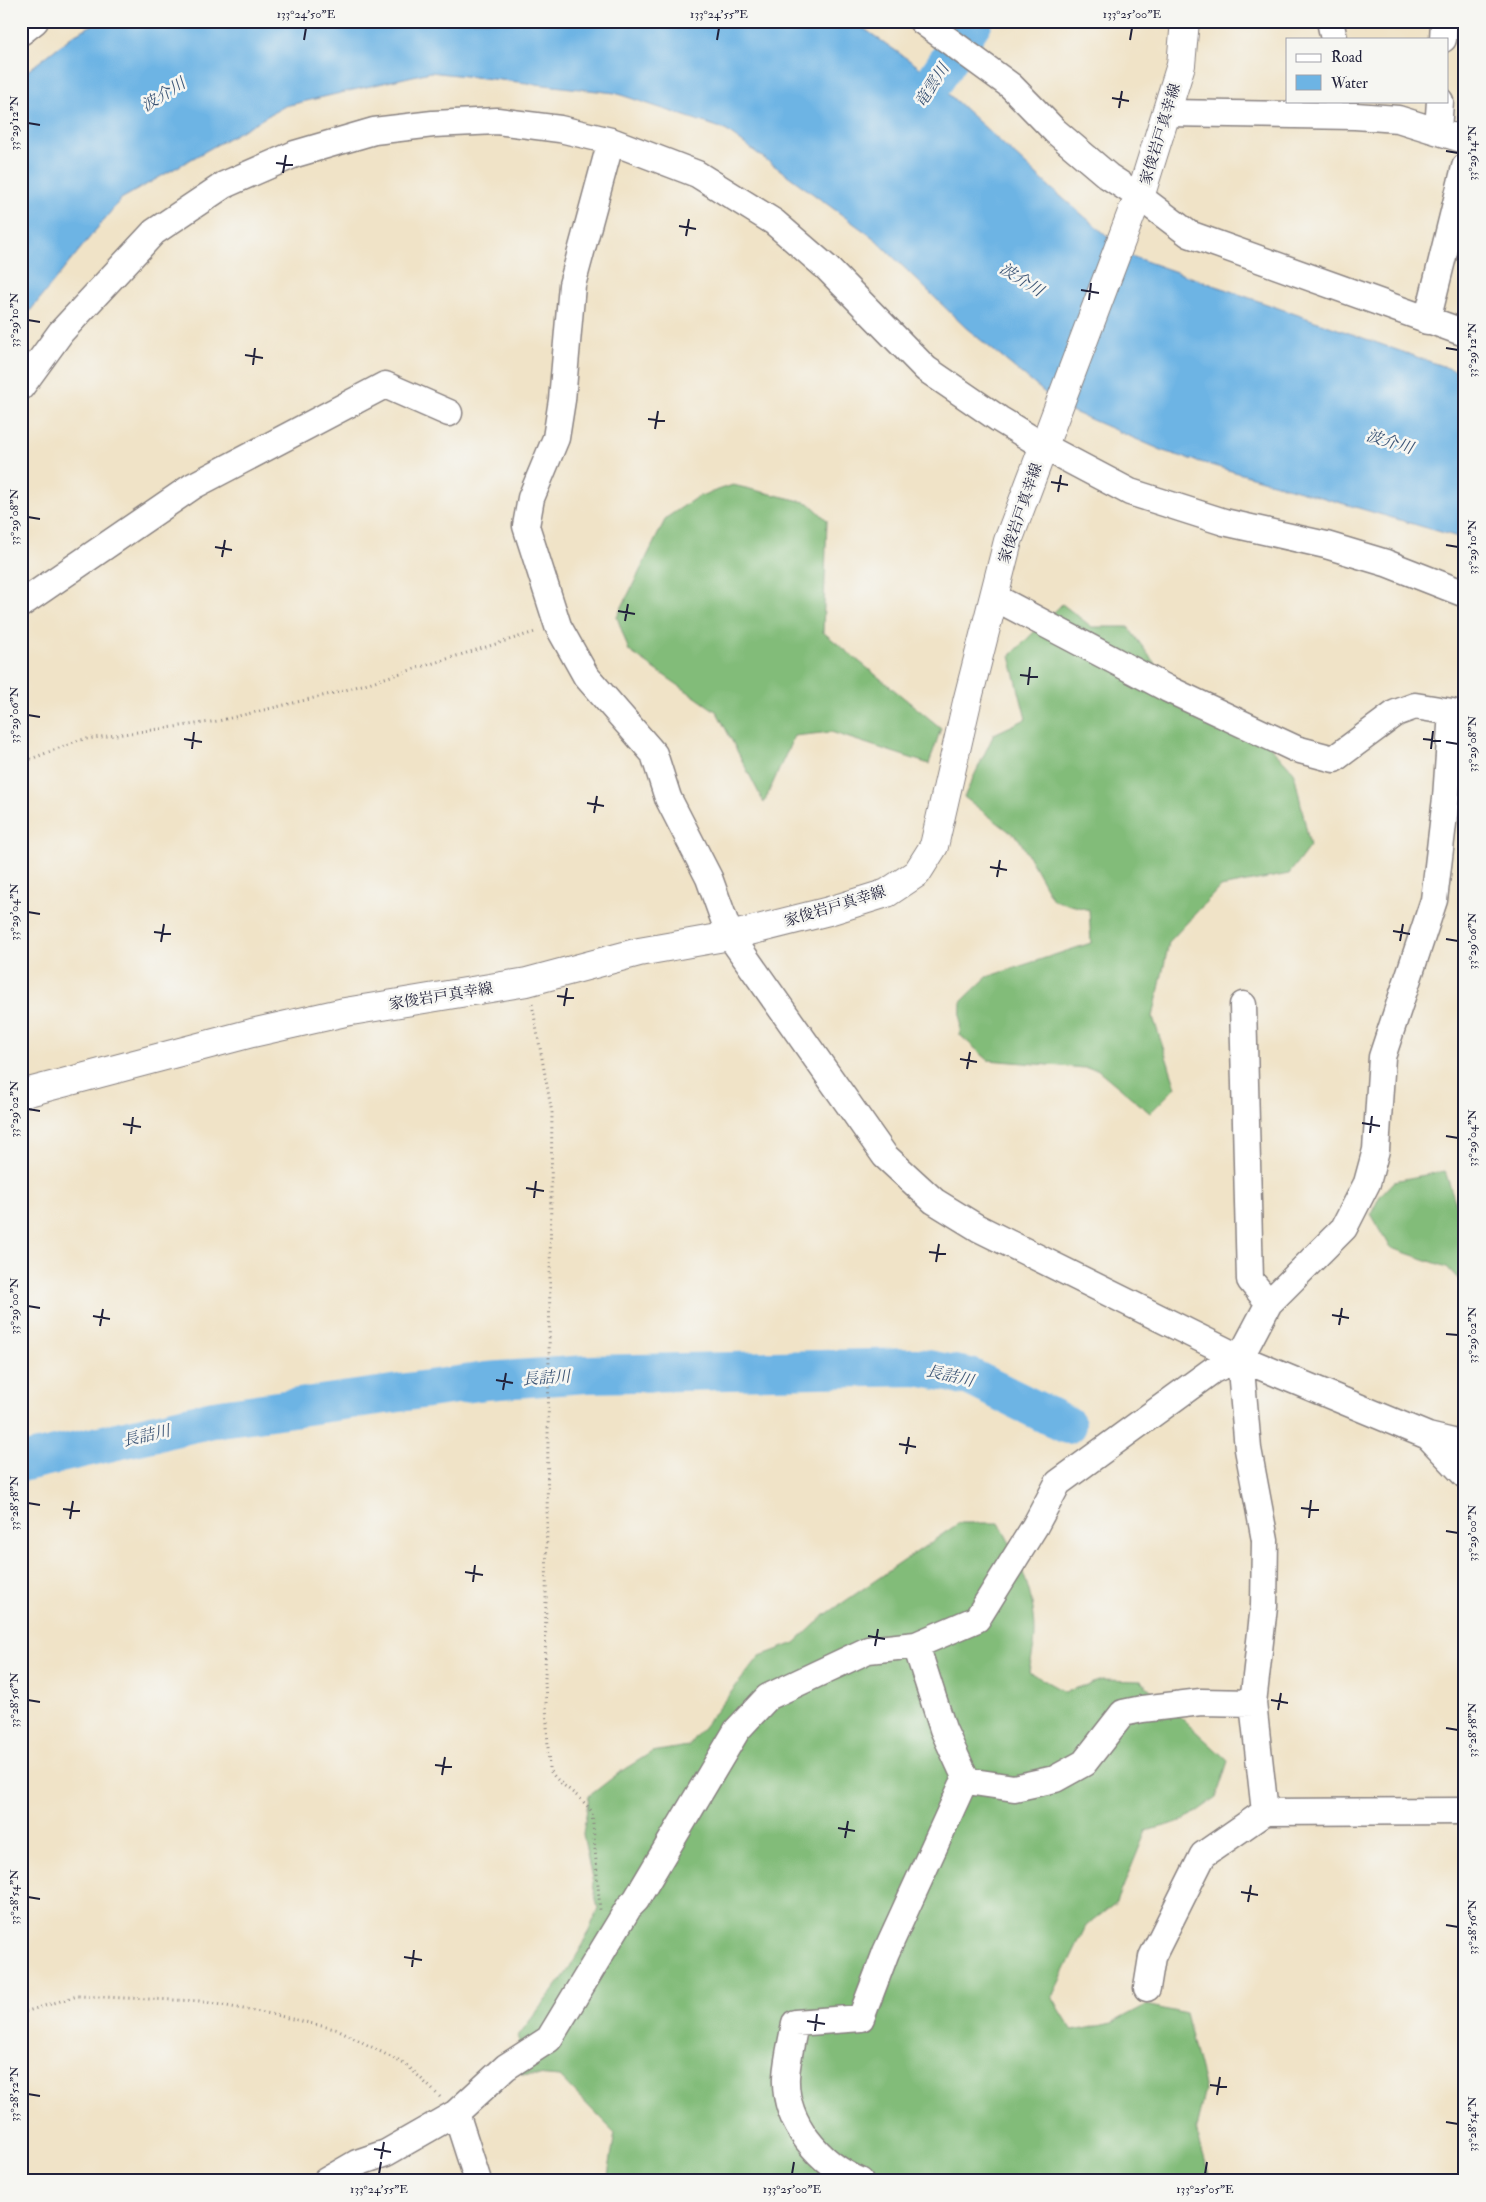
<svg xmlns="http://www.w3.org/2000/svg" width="1486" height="2202" viewBox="0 0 1486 2202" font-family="'IM FELL Double Pica','Noto Serif JP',serif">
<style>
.forest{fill:#82bc79;stroke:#526f5a}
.water{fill:#6db4e4;stroke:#486b90}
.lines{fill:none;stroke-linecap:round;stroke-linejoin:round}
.river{stroke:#6db4e4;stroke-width:38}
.minor-casing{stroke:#898281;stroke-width:29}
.major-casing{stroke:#898281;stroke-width:30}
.path{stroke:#898281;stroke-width:3;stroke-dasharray:1 4;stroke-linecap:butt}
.minor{stroke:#fff;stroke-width:26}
.major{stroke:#fff;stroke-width:28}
.ticks{fill:none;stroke:#22223b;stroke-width:2}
.labels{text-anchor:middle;stroke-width:5;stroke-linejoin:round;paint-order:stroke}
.street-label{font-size:15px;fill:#22223b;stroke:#f6f6f2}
.water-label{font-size:16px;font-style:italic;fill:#3c5576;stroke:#f6f6f2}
.neatline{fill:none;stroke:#22223b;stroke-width:2}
.ticks-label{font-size:12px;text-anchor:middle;fill:#22223b}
</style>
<rect width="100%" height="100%" fill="#f6f6f2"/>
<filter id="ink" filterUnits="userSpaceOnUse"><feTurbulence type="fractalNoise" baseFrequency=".02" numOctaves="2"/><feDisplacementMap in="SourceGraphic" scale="10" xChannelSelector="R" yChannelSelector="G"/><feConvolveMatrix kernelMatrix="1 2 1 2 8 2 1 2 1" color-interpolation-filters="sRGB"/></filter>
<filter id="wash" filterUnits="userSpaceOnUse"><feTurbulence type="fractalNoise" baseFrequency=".0096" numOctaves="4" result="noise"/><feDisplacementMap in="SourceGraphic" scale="20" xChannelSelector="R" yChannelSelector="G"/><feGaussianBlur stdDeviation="1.12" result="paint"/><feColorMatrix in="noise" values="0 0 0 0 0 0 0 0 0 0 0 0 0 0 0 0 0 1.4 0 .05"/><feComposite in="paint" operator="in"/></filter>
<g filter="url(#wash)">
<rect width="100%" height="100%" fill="#f0e3c7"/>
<path class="forest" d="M733 485 809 503 827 520 823 632 941 728 929 764 831 732 794 736 764 803 717 712 629 651 617 617 666 518 697 497Z
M1062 604 1092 627H1128L1195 718 1268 744 1294 772 1310 846 1289 874 1220 887 1169 942 1153 1017 1176 1087 1150 1113 1097 1069 988 1060 960 1035 961 1002 987 977 1091 943 1089 910 1053 900 1019 839 964 797 994 734 1026 719 1010 656Z
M1445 1171 1457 1207 1465 1218V1286L1447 1267 1391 1248 1371 1214 1380 1196 1394 1181Z
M959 1523H999C1018 1557 1035 1593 1035 1633 1035 1646 1031 1659 1029 1672L1065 1692 1102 1680 1141 1681 1228 1761 1216 1798 1185 1820 1146 1831 1117 1902 1086 1926 1052 1997 1073 2031 1112 2023 1146 2005 1186 2014 1205 2089 1196 2129 1211 2181H607L615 2133 560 2077 522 2074 518 2036 565 1975 584 1943 598 1909 583 1834 589 1796 620 1772 652 1752 688 1746 760 1656 795 1643 825 1615Z"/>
<path class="water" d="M100 21H853L919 67 1052 189 1131 256 1465 374V539L1166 452 1062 407 965 327 875 239 724 129 615 93 430 72 285 106 121 199 21 322V76L75 34Z"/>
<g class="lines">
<path class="river" d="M906 124 974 21
M21 1463 213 1419 486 1381 587 1374 917 1367 970 1377 1067 1425"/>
</g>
</g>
<g filter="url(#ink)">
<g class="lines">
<defs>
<path id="minor" d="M922 21 1011 86 1055 131 1108 176 1140 197 1189 234 1465 333
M1330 21 1334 39
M21 32 35 21
M1443 39 1444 21
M1167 113 1355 116 1398 119 1465 140
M1438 130 1440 101
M611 141 572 285 562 400 556 438 531 498 526 526 558 626 586 676 654 754 668 798 709 878 730 936 885 1156 934 1201 978 1228 1240 1358 1428 1436 1465 1445
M1427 321 1465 167
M21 387 61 332 154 232 224 185 295 154 374 131 433 124 497 121 560 129 611 141 697 174 774 222 827 268 926 369 999 419 1043 446 1130 492 1224 522 1326 545 1386 563 1465 594
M994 597 1168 689 1296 749 1334 759 1396 713 1415 706 1452 712 1446 798 1434 900 1382 1057 1376 1150 1367 1183 1344 1228 1269 1303 1240 1358 1248 1449 1265 1540 1264 1606 1253 1703 1265 1812 1465 1811
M21 604 193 486 385 385 449 413
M1243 1005 1250 1280 1269 1303
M1428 1436 1465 1475
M916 1645 943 1729 967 1781
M967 1781 1014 1788 1055 1779 1084 1763 1123 1713 1142 1709 1201 1702 1253 1703
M1147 1988 1152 1957 1203 1855 1265 1812
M456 2113 478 2181
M326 2181 357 2163 386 2153 456 2113 506 2067 549 2039 629 1907 636 1900 737 1730 768 1697 868 1650 916 1645 977 1619 1035 1526 1058 1483 1213 1370 1240 1358
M860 2181C820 2164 784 2123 786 2077 787 2059 792 2041 795 2023L861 2018 886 1952 962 1786 967 1781"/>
<path id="major" d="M21 1094 252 1033 345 1012 527 982 639 952 730 936 829 911 887 893 917 873 934 846 967 702 1008 541 1132 212 1140 197 1181 65 1185 21"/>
</defs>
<use href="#minor" class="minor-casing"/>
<use href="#major" class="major-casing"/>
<path class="path" d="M21 763 79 740 218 721 339 692 535 632
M532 1004 552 1113 545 1682 549 1769C560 1787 579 1793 592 1812L600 1910
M21 2013 77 1996 199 2001 271 2014 339 2030 408 2066 440 2097"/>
<use href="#minor" class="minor"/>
<use href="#major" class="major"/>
</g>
</g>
<path class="ticks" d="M304 40 306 28M717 40 719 28M1130 40 1132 28M1112 98 1129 101M1119 108 1122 91M28 123 40 125M1446 151 1458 153M276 163 293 165M283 173 286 155M679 226 696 229M686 236 689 219M1081 290 1099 293M1089 300 1091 283M28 320 40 322M1446 348 1458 350M245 355 263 358M253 365 255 348M648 419 665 421M655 429 658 411M1051 482 1068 485M1058 492 1061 475M28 517 40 519M1446 545 1458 547M215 547 232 550M222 557 225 540M618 611 635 614M625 621 628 604M1020 675 1038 677M1028 685 1030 667M28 715 40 717M184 739 202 742M1423 739 1441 741M1446 742 1458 744M192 749 194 732M1431 749 1433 731M587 803 604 806M594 813 597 796M990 867 1007 870M997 877 1000 860M28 912 40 914M1393 931 1410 934M154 932 171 934M1446 939 1458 941M1400 941 1403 924M161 942 164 924M557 996 574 998M564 1006 567 988M960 1059 977 1062M967 1069 970 1052M28 1109 40 1111M1362 1123 1380 1126M123 1124 141 1127M1370 1133 1372 1116M131 1134 133 1117M1446 1136 1458 1138M526 1188 544 1191M534 1198 536 1181M929 1252 946 1254M936 1262 939 1244M28 1306 40 1308M1332 1315 1349 1318M93 1316 110 1319M1339 1325 1342 1308M100 1326 103 1309M1446 1334 1458 1335M496 1380 513 1383M503 1390 506 1373M899 1444 916 1447M906 1454 909 1437M28 1503 40 1505M1301 1508 1319 1510M63 1509 80 1511M1309 1518 1311 1500M70 1519 73 1501M1446 1531 1458 1533M465 1572 483 1575M473 1582 475 1565M868 1636 885 1639M875 1646 878 1629M28 1700 40 1702M1271 1700 1288 1703M1278 1710 1281 1693M1446 1728 1458 1730M435 1765 452 1767M442 1775 445 1757M838 1828 855 1831M845 1838 848 1821M1241 1892 1258 1895M28 1897 40 1899M1248 1902 1251 1885M1446 1925 1458 1927M404 1957 422 1960M412 1967 414 1950M807 2021 825 2024M815 2031 817 2014M1210 2085 1227 2087M28 2094 40 2096M1217 2095 1220 2077M1446 2122 1458 2124M374 2149 391 2152M381 2159 384 2142M379 2174 381 2162M792 2174 794 2162M1205 2174 1207 2162"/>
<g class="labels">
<g class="street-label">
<text transform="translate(1160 134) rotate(-73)" y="5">家俊岩戸真幸線</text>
<text transform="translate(1020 513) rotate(-71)" y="5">家俊岩戸真幸線</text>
<text transform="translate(835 906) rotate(-17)" y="5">家俊岩戸真幸線</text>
<text transform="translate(441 996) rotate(-9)" y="5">家俊岩戸真幸線</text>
</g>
<g class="water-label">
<text transform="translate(931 85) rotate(-57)" y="6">竜雲川</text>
<text transform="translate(163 94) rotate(-32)" y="6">波介川</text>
<text transform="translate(1022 279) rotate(32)" y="6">波介川</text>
<text transform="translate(1390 441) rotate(17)" y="6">波介川</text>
<text transform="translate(950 1375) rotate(13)" y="6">長詰川</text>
<text transform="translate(546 1377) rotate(-4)" y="6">長詰川</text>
<text transform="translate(146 1435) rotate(-13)" y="6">長詰川</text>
</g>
</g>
<rect width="1486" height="2202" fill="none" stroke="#f6f6f2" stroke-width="55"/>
<rect x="1286" y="38" width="162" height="65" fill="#f6f6f2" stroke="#a1a1a9"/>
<rect x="1296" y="54" width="25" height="8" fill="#ffffff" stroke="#a1a1a9"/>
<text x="1331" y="62" font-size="15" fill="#22223b">Road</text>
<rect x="1296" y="75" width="25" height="15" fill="#6db4e4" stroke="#a1a1a9"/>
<text x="1331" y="88" font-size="15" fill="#22223b">Water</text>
<rect x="28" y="28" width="1430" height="2146" class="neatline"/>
<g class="ticks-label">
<text x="306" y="18">133°24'50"E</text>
<text x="719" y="18">133°24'55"E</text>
<text x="1132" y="18">133°25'00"E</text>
<text transform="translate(14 123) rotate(-90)" y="4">33°29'12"N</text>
<text transform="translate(1472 153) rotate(-90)" y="4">33°29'14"N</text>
<text transform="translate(14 320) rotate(-90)" y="4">33°29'10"N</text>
<text transform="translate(1472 350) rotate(-90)" y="4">33°29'12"N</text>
<text transform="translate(14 517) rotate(-90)" y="4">33°29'08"N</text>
<text transform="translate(1472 547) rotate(-90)" y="4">33°29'10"N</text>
<text transform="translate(14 715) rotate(-90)" y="4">33°29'06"N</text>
<text transform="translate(1472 744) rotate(-90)" y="4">33°29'08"N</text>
<text transform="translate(14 912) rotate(-90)" y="4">33°29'04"N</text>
<text transform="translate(1472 941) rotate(-90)" y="4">33°29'06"N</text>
<text transform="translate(14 1109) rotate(-90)" y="4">33°29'02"N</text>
<text transform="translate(1472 1138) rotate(-90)" y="4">33°29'04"N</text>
<text transform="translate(14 1306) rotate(-90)" y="4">33°29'00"N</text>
<text transform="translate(1472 1335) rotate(-90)" y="4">33°29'02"N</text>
<text transform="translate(14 1503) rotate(-90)" y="4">33°28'58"N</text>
<text transform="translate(1472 1533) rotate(-90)" y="4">33°29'00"N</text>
<text transform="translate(14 1700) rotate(-90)" y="4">33°28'56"N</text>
<text transform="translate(1472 1730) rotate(-90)" y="4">33°28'58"N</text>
<text transform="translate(14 1897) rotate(-90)" y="4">33°28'54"N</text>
<text transform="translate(1472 1927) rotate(-90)" y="4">33°28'56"N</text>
<text transform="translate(14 2094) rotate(-90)" y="4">33°28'52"N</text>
<text transform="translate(1472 2124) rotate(-90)" y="4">33°28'54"N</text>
<text x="379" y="2193">133°24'55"E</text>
<text x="792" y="2193">133°25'00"E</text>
<text x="1205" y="2193">133°25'05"E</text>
</g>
</svg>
